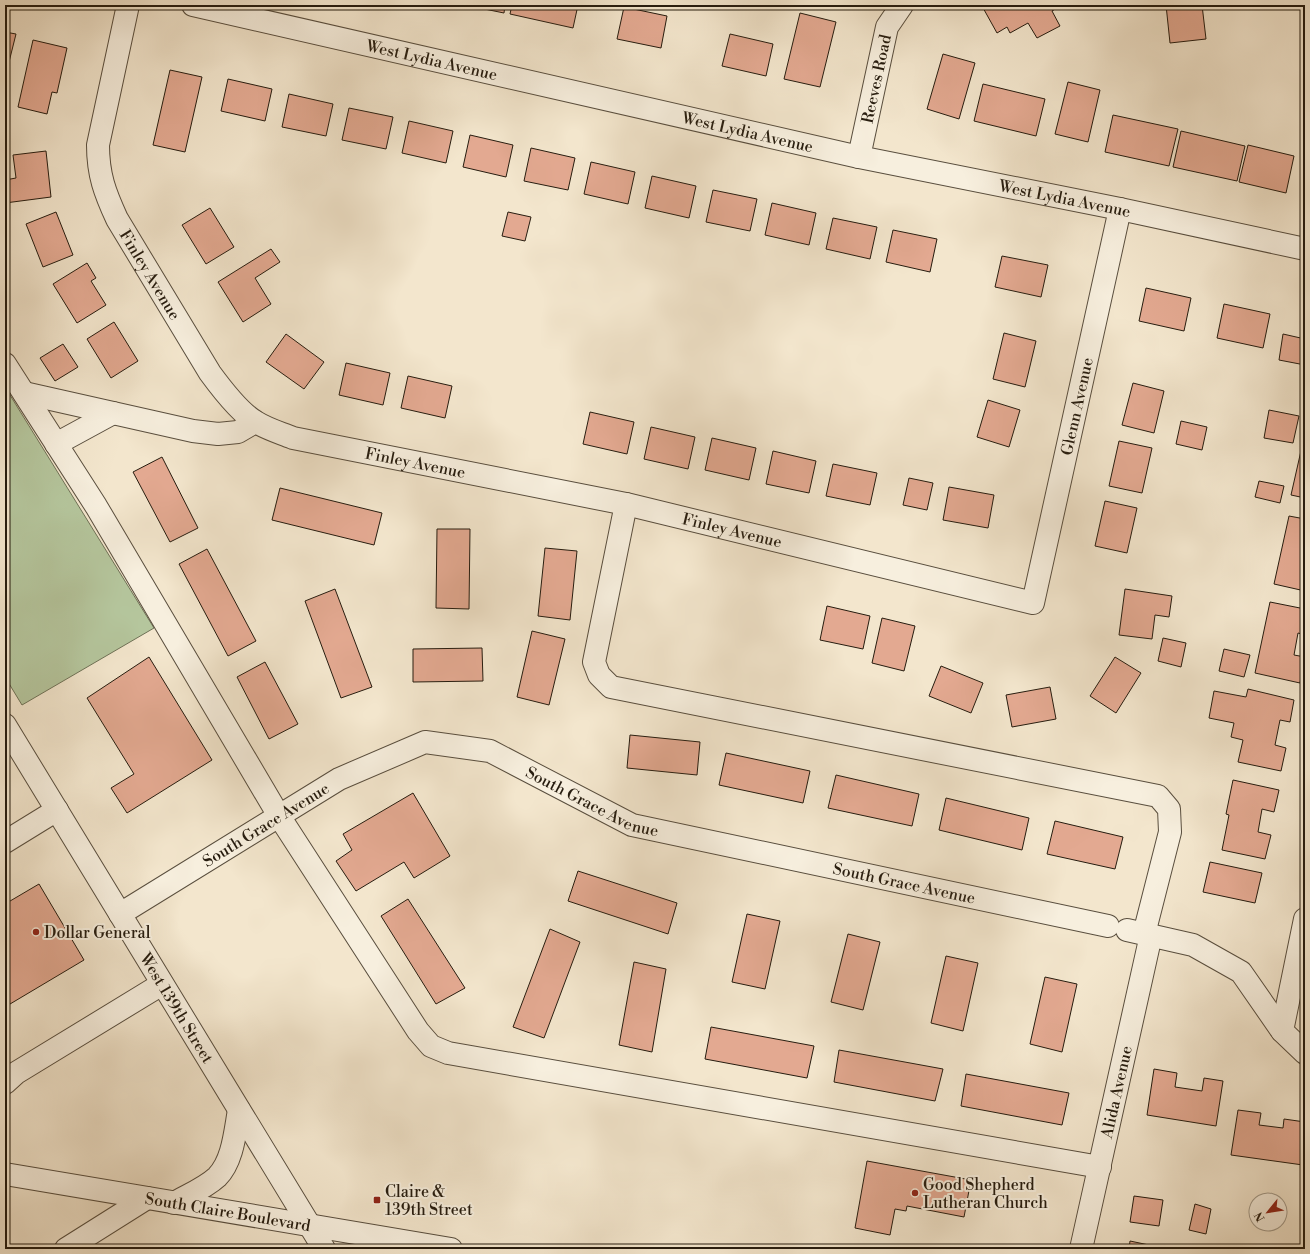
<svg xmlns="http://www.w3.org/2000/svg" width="1310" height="1254" viewBox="0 0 1310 1254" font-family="'Libre Bodoni',serif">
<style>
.green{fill:#b5c69d;stroke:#6e7156}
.building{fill:#e3a991;stroke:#261c0f}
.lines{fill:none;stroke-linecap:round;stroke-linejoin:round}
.minor-casing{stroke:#594e3e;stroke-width:24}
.minor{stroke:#f7efde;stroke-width:22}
.poi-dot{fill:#8f2418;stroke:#f7efde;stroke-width:1.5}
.labels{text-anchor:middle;stroke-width:4;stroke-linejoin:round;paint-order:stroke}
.street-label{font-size:16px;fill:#261c0f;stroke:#f7efde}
.poi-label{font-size:16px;fill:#261c0f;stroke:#f7efde;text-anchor:start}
</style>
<rect width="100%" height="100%" fill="#f3e6cd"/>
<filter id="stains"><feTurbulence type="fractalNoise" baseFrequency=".005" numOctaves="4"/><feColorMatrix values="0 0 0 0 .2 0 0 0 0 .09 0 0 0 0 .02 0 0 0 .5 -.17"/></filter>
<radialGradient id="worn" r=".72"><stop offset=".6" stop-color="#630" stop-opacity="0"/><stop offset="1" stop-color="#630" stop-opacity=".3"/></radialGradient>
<path class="green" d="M5 387 154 628 22 705 5 677Z"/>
<path class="building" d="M465 5H505L504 13Z
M512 5H578L573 28 510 14Z
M985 5H1062L1052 11 1060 26 1037 38 1028 23 1010 33 1007 27 997 33 982 6Z
M1166 5H1202L1206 39 1170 43Z
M624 7 667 16 661 48 617 39Z
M800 13 836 22 820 87 784 79Z
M5 32 16 34 8 66 5 65Z
M730 34 773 44 766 76 722 66Z
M33 40 67 48 57 93 52 92 47 114 18 107Z
M943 54 975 63 959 119 927 109Z
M170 70 202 77 185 152 153 145Z
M228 79 272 89 265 121 221 111Z
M1068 82 1100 90 1088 142 1055 134Z
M983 84 1045 99 1036 136 974 121Z
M289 94 333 104 326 136 282 127Z
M349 108 393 117 386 149 342 140Z
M1113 115 1178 129 1169 166 1105 152Z
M409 121 453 131 446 163 402 153Z
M1181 131 1245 146 1237 181 1173 167Z
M470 135 513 145 506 177 463 167Z
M1248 145 1294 156 1286 193 1239 182Z
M531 148 575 158 568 190 524 181Z
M46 151 51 197 5 203V180L16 178 13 155Z
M591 162 635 172 628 204 584 194Z
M652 176 696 186 689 218 645 208Z
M713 190 757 199 750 231 706 222Z
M772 203 816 213 809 245 765 235Z
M210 208 234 247 206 264 182 225Z
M56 212 73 255 43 267 26 224Z
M508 212 531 217 525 241 502 236Z
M833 218 877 227 870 259 826 249Z
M893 230 937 239 930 272 886 262Z
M271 249 280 262 255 278 271 304 243 322 218 282Z
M1002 256 1048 265 1041 297 995 287Z
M87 263 96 278 91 281 106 305 77 323 53 284Z
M1146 288 1191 298 1184 331 1139 321Z
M1224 304 1270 314 1263 348 1217 338Z
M114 322 138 361 111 378 87 339Z
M1004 333 1036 341 1025 387 993 379Z
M286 334 324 362 304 389 266 362Z
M1283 334 1305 339V365L1279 360Z
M63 344 78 367 55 381 40 358Z
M346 363 390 373 383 405 339 395Z
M408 376 452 386 445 418 401 408Z
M1133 383 1164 391 1154 433 1122 425Z
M988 400 1020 410 1009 447 977 437Z
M1269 410 1299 416 1293 443 1264 438Z
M590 412 634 422 627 454 583 444Z
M1181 421 1207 427 1202 450 1176 444Z
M651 427 695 437 688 469 644 459Z
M1305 433V498L1291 495Z
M712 438 756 448 749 480 705 470Z
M1119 441 1152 448 1142 493 1109 486Z
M773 451 816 461 809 493 766 484Z
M162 457 198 528 170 542 133 472Z
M833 464 877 473 870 505 826 496Z
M909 478 933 483 927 510 903 505Z
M1259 481 1284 486 1280 503 1255 497Z
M949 487 994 495 988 528 943 520Z
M280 488 382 513 374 545 272 520Z
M1105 501 1137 508 1127 553 1095 546Z
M1289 516 1305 519V591L1274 584Z
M437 529H470L469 609 436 608Z
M545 548 577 551 570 620 538 616Z
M207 549 256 641 228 656 179 564Z
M335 589 372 687 341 698 305 601Z
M1125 589 1172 596 1169 617 1155 615 1152 639 1119 635Z
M1270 602 1305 609V635L1298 633 1294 655 1305 657 1300 683 1255 673Z
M827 606 870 616 863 649 820 640Z
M882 618 915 626 904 671 872 663Z
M532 631 565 639 549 705 517 697Z
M1163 638 1186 643 1181 667 1158 661Z
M482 648 483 681 413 682V649Z
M1224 649 1250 655 1244 677 1219 671Z
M149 657 212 760 127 813 111 788 134 774 87 698Z
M1115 657 1141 673 1116 713 1090 696Z
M265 662 298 724 269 739 237 677Z
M941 666 983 683 971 713 929 696Z
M1050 687 1056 719 1012 727 1006 695Z
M1248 689 1294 700 1290 722 1280 720 1275 745 1286 748 1281 771 1238 762 1243 740 1231 737 1234 723 1209 718 1214 691 1246 697Z
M630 735 700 742 697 775 627 768Z
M726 753 810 771 803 803 719 785Z
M836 775 919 794 912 826 828 808Z
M1233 780 1279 790 1274 812 1262 809 1258 832 1271 835 1265 859 1222 850 1229 815 1226 814Z
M413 793 450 856 414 878 404 862 356 891 336 861 352 850 343 834Z
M946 798 1029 818 1022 850 939 830Z
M1055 821 1123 837 1115 869 1047 854Z
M1210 862 1262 873 1255 903 1203 892Z
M578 871 677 903 668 934 568 901Z
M39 884 84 960 5 1007V904Z
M408 899 465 988 436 1004 381 916Z
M747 914 780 921 765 989 732 982Z
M550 929 580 942 544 1038 513 1027Z
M848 934 880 942 863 1010 831 1002Z
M946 956 978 963 963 1031 931 1023Z
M634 962 666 969 652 1052 619 1045Z
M1045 977 1077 984 1062 1052 1030 1044Z
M711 1027 814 1046 807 1078 705 1059Z
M839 1050 943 1069 935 1101 834 1082Z
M1154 1069 1177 1073 1175 1087 1202 1091 1204 1078 1223 1081 1216 1126 1147 1115Z
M966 1074 1069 1093 1062 1125 961 1106Z
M1238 1110 1261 1113 1259 1125 1283 1128 1284 1119 1305 1122V1151L1303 1165 1231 1155Z
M867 1161 971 1180 964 1217 907 1206 906 1211 895 1209 890 1235 855 1228Z
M1134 1196 1163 1200 1159 1226 1130 1222Z
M1195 1204 1211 1209 1206 1234 1189 1230Z
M1130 1241 1168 1249H1129Z
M213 1245 238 1249H215Z"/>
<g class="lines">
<defs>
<g id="minor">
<path id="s1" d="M128 5 98 145C98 175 105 193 117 219L210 373C221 388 240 413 256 422 267 429 281 433 293 438L626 504 1033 603 1120 209"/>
<path id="s2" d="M193 5 859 157 1120 209 1305 249"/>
<path id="s3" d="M859 157 887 27 902 5"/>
<path d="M5 364 96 506 279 816 418 1031 431 1046 448 1053 1100 1167"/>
<path d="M24 393 193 431 218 434 238 432 255 422"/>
<path d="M56 444 113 413"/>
<path d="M626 504 594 662 599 675 611 687 1158 796 1169 809 1170 832 1144 934"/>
<path id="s4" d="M5 725 324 1249"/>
<path d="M5 842 57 810"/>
<path id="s5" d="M120 914 339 779 425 742 490 751 632 825 1108 926"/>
<path d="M1127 930 1193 945 1241 972 1282 1031 1305 1053"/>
<path d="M1282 1031 1305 919"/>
<path d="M5 1083 16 1073 162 984"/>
<path id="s6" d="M5 1174 451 1249"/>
<path d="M174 1203C188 1195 205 1188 217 1177 233 1161 235 1132 239 1110"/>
<path d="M66 1249 147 1198"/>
<path id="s7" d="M1081 1249 1151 935"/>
</g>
</defs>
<use href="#minor" class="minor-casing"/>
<use href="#minor" class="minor"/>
</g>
<g class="poi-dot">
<circle cx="36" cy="932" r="4"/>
<circle cx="915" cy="1193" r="4"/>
<rect x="373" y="1196" width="8" height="8" rx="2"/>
</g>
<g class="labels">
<g class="street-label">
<text dy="6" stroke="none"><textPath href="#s2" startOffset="245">West Lydia Avenue</textPath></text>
<text dy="6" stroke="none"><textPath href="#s3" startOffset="80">Reeves Road</textPath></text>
<text dy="6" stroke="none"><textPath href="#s2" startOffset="569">West Lydia Avenue</textPath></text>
<text dy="6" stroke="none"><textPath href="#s2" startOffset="893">West Lydia Avenue</textPath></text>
<text dy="6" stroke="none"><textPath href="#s1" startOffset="285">Finley Avenue</textPath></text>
<text dy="6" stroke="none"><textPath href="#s1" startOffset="1468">Glenn Avenue</textPath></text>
<text dy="6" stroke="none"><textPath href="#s1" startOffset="633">Finley Avenue</textPath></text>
<text dy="6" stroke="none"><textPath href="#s1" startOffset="957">Finley Avenue</textPath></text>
<text dy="6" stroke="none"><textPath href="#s5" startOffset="531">South Grace Avenue</textPath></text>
<text dy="6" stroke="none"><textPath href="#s5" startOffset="171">South Grace Avenue</textPath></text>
<text dy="6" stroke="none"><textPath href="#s5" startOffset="855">South Grace Avenue</textPath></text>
<text dy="6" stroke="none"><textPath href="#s4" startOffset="331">West 139th Street</textPath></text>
<text dy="6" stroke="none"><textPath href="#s7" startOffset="161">Alida Avenue</textPath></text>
<text dy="6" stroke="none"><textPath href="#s6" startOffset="226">South Claire Boulevard</textPath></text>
</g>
<g class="poi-label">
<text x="44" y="938">Dollar General</text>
<text x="923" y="1190">Good Shepherd<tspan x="923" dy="18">Lutheran Church</tspan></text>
<text x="385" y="1197">Claire &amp;<tspan x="385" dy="18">139th Street</tspan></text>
</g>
</g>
<rect width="1310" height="1254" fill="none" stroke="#f3e6cd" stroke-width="20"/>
<rect x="6" y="6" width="1298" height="1242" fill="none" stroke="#261c0f" stroke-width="2"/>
<rect x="10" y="10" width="1290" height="1234" fill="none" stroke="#261c0f"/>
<g transform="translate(1268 1212) rotate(240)"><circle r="19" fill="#f7efde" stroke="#a39b8b"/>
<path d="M0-3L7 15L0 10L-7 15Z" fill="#8f2418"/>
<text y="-6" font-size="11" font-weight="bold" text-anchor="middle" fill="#261c0f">N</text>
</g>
<rect width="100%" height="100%" filter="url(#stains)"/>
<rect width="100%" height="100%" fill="url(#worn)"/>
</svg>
